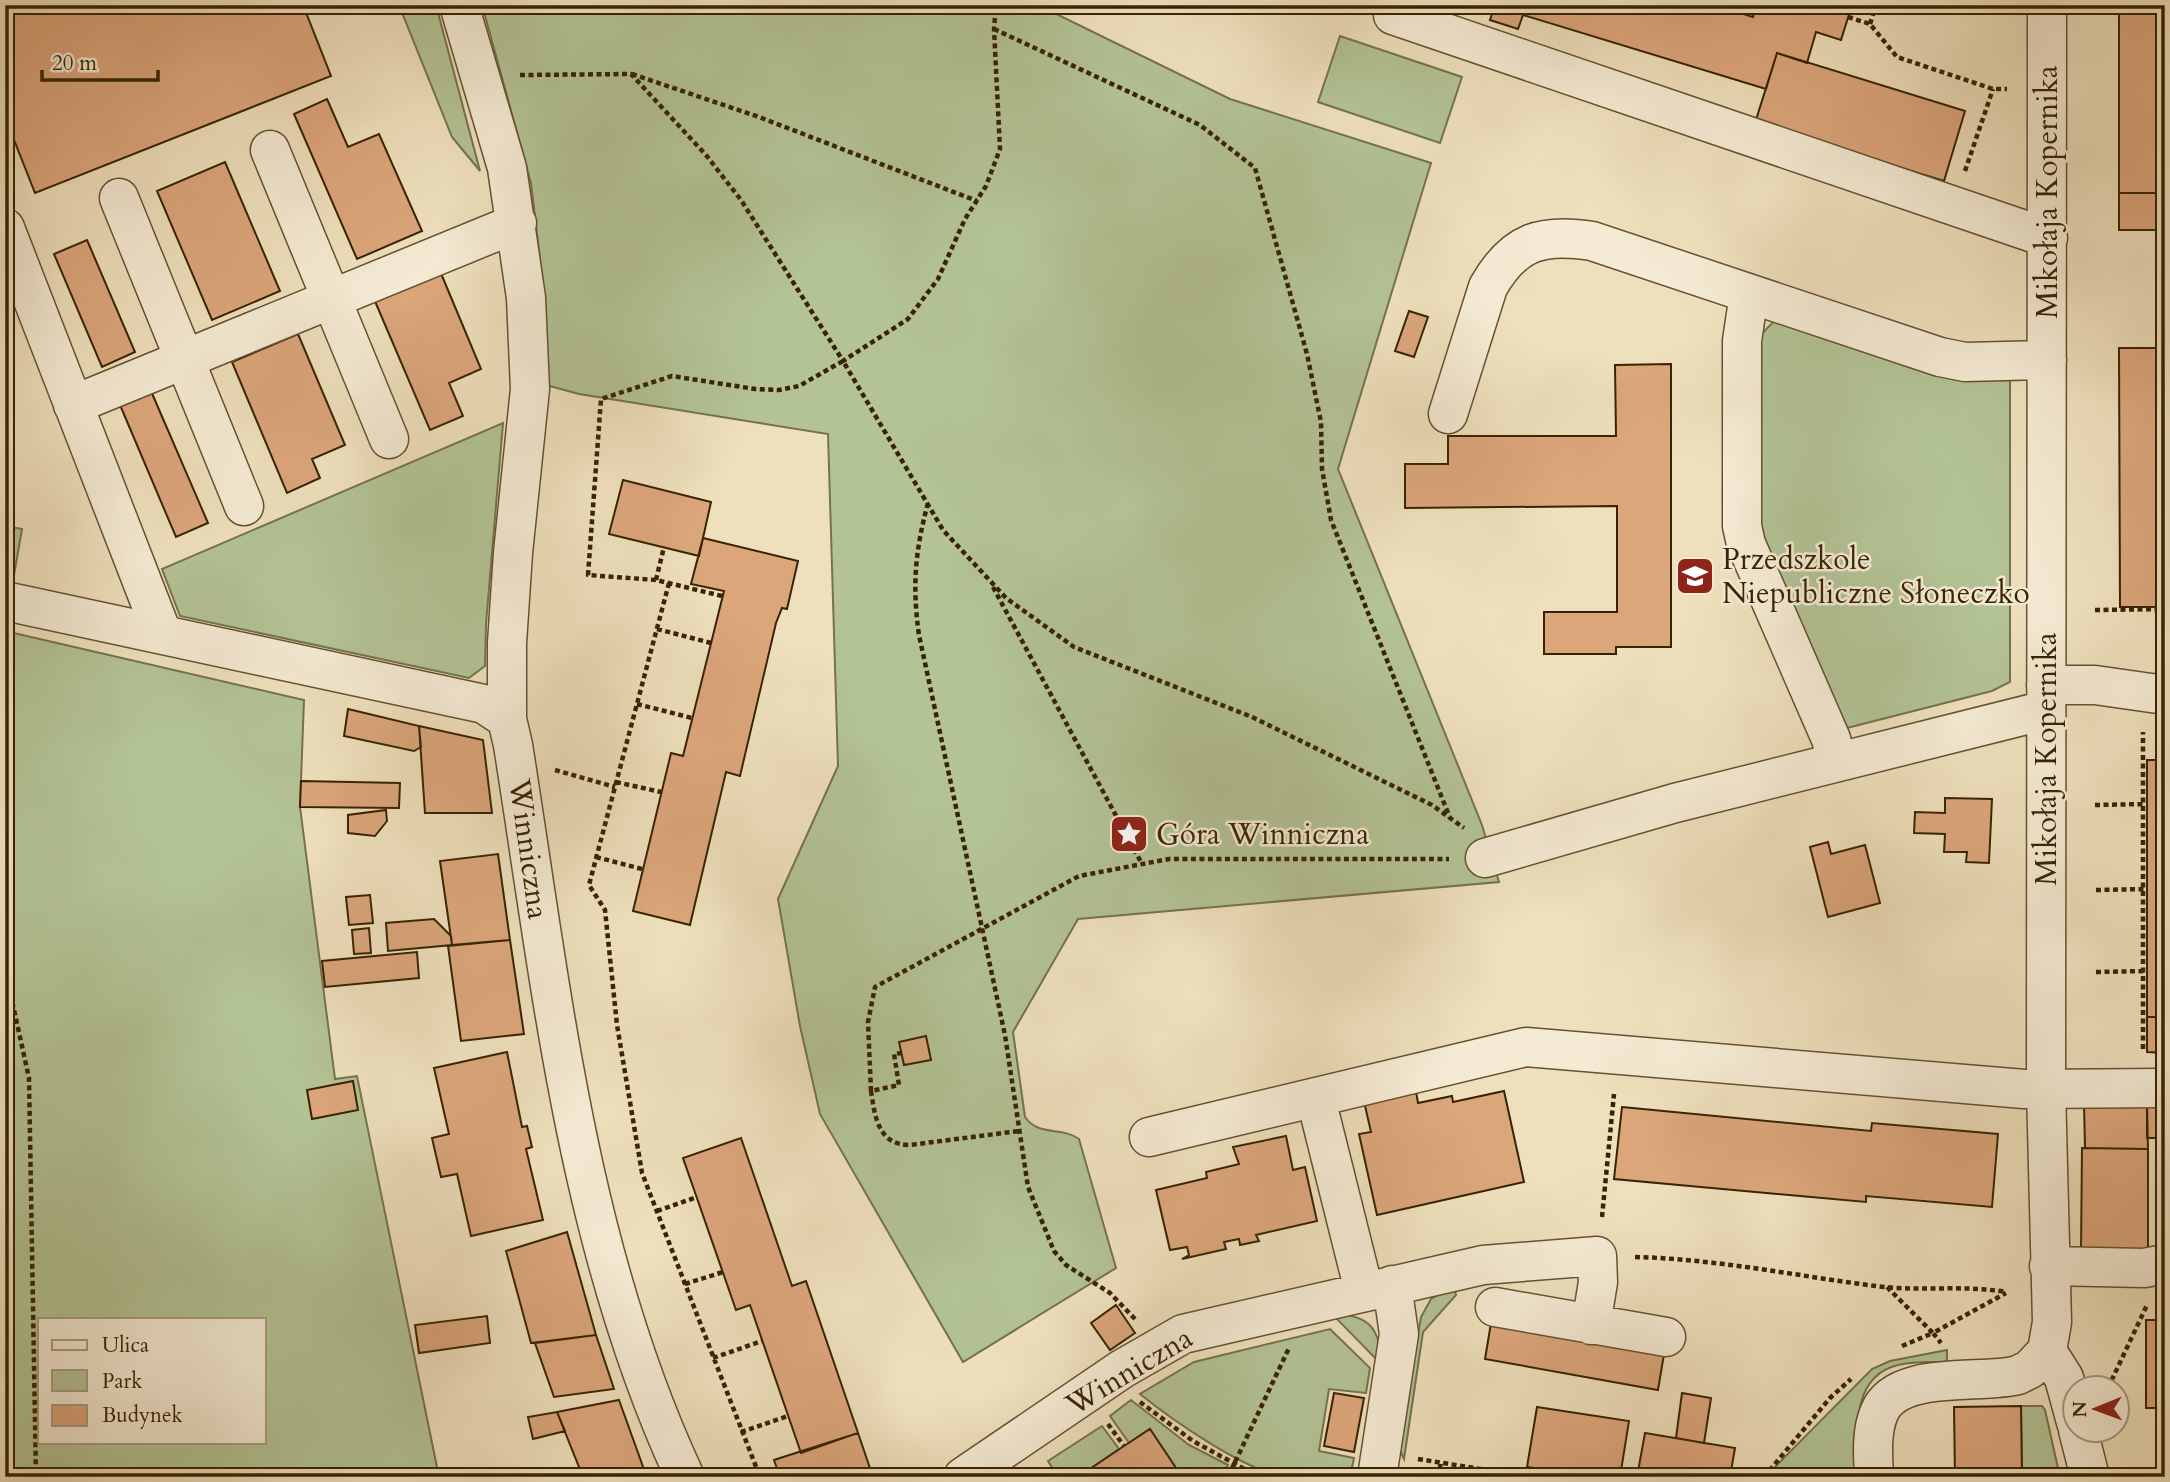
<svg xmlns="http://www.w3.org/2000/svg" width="2170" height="1482" viewBox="0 0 2170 1482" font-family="Cardo,serif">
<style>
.green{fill:#b3c395;stroke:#75734c;stroke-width:2;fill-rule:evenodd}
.building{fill:#dca67b;stroke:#372302;stroke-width:2}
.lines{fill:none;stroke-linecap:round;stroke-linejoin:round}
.minor-casing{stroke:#655231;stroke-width:41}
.path{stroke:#372302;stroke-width:4.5;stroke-dasharray:5 3.5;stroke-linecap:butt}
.minor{stroke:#f5ebd4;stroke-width:38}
.labels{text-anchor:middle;stroke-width:5;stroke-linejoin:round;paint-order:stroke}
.street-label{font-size:30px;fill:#372302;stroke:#f5ebd4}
.poi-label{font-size:30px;fill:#372302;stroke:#f5ebd4;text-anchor:start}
</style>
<rect width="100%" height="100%" fill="#efe0bd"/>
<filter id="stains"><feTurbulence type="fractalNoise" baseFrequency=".00286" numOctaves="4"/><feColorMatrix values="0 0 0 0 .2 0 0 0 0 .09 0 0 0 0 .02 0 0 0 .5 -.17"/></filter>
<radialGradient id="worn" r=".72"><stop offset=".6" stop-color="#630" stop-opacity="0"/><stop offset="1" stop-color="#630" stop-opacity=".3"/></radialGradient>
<path class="green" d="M399 5H436L480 171 452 137Z
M482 5H1038L1230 99 1431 163 1338 469 1482 825 1499 882 1078 919 1013 1032 1025 1117C1039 1137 1061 1126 1079 1139L1116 1268 963 1362 820 1114 800 1026 778 899 838 766 828 434 579 394 546 385 544 292 531 183Z
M1340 36 1462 77 1440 143 1318 102Z
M1775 320 2010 377V682L1992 691 1839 730 1752 531 1751 345Z
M503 423 486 624 485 666 469 678 180 616 162 569Z
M5 526 22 529 13 581 5 579Z
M5 631 304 700 300 807 335 1079 357 1076 439 1477H5ZM40 1319H264V1442H40Z
M1454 1286 1456 1295 1423 1332 1404 1459 1399 1448 1421 1317 1431 1299Z
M1331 1313C1369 1315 1380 1327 1382 1365Z
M1330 1329 1370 1368 1366 1393 1329 1389 1319 1451 1354 1458 1350 1477C1329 1477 1301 1481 1280 1476 1240 1467 1172 1420 1140 1394L1194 1362Z
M1947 1350V1362C1931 1362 1913 1361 1898 1365 1848 1377 1858 1438 1859 1477H1765L1872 1369 1890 1361Z
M1131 1400 1189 1445 1228 1465 1221 1477H1182L1150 1429 1129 1443 1110 1416Z
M2021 1406H2042L2045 1410 2060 1477H2022Z
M1102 1426 1119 1449 1078 1477H1058L1048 1461Z"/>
<path class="building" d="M5 5H303L331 76 35 193 5 117Z
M1495 5H1714L1753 17 1755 8 1752 5H1852L1841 40 1816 32 1807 63 1777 53 1766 89 1523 15 1518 29 1490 20Z
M2119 5H2165V193H2119Z
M1777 53 1965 111 1944 181 1755 123Z
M327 99 348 147 379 134 422 231 357 259 294 114Z
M225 162 280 291 212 320 157 191Z
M2119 193H2165V230H2119Z
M87 240 135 352 102 367 54 254Z
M440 271 481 369 449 383 463 416 430 430 374 299Z
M1409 311 1428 317 1414 357 1395 351Z
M298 334 345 445 312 459 320 478 287 493 232 362Z
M2119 348H2165V607H2120Z
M1671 364V647H1616V654H1544V612H1617V506L1405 508V464H1448V436H1616L1615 365Z
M151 391 208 523 176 537 120 405Z
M623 480 711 502 699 556 609 534Z
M703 538 798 561 787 609 782 608 776 623 740 776 726 772 690 925 633 911 671 753 683 756 724 591 691 584Z
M348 709 419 726 421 747 414 751 344 736Z
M419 726 483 740 492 813H425Z
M2147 760H2165V1017H2147Z
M301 781 400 783 399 808 300 807Z
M1945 798 1992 799 1989 863 1966 862 1967 852H1944L1945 834 1914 833 1915 812 1945 813Z
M386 810 387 821 375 836 348 833V815Z
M1828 842 1831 854 1865 845 1880 903 1828 917 1810 847Z
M498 854 510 940 452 945 440 861Z
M370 895 373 923 349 925 346 897Z
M434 919 451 936 452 945 388 951 386 923Z
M369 928 371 953 354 954 352 930Z
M510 940 524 1034 461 1041 448 946Z
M417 952 419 978 325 987 322 961Z
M2147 1017H2165V1053L2147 1052Z
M926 1036 931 1060 904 1065 899 1042Z
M507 1052 522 1127 527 1126 532 1147 526 1149 543 1220 471 1236 457 1174 441 1177 432 1138 449 1134 434 1068Z
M353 1081 358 1110 312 1119 307 1090Z
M1415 1086 1418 1103 1452 1096 1453 1102 1504 1091 1524 1182 1377 1215 1359 1134 1371 1132 1363 1097Z
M2084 1103H2147L2148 1149 2085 1148Z
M2147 1103H2165V1138H2147Z
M1622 1107 1871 1131 1872 1123 1998 1134 1992 1207 1866 1196V1202L1614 1179Z
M1286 1136 1293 1170 1305 1167 1317 1221 1256 1235 1259 1241 1240 1245 1239 1239 1224 1242 1226 1249 1182 1259 1189 1255 1187 1247 1170 1250 1156 1190 1207 1178 1206 1172 1239 1164 1233 1147Z
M741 1138 792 1286 806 1281 858 1433 801 1453 750 1305 736 1310 683 1158Z
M2082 1148 2148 1149V1253L2081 1252Z
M567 1232 596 1335 531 1343 506 1251Z
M1116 1305 1135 1333 1110 1350 1091 1323Z
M487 1316 490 1343 419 1353 415 1325Z
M2146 1320H2165V1408H2146Z
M1491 1323 1664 1354 1658 1390 1485 1359Z
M596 1335 614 1389 554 1397 535 1343Z
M1334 1393 1364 1398 1354 1452 1324 1446Z
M1682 1393 1711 1398 1704 1443 1676 1438Z
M619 1400 646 1475 583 1477 557 1412Z
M2021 1406 2022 1477H1955L1954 1407Z
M1537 1407 1629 1421 1620 1477H1590L1527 1467Z
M557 1412 565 1431 533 1439 528 1417Z
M1150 1429 1182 1477H1078L1124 1446Z
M858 1433 873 1477H780L774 1460Z
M1645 1433 1735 1448 1730 1477H1637Z"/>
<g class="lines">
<defs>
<path id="minor" d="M459 5 507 168 526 298 530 389 513 553 507 643V719
M2047 5 2046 1089 2052 1322 2047 1351 2064 1378 2076 1422
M1393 15 2048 238
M270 150 389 439
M119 198 244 506
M5 228 162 633
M1749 294 1742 341V526L1746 544 1831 739 1837 762
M73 405 517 223
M1448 414 1488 287C1514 241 1542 233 1592 241L1940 357 1965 362 2047 360
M5 601 484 704 507 719 513 745C552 991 578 1248 685 1477
M2046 685H2095L2165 695
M1485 858 1675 803 2046 710
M1316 1099 1364 1291
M1149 1137 1526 1047 2024 1089 2165 1088
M2049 1266 2144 1268 2165 1264
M1495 1307 1666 1337
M2078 1430 2090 1477
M963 1477 1122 1369 1183 1334 1483 1265 1597 1256 1598 1282 1591 1325
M1377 1477 1399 1334 1392 1285
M1874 1477C1873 1456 1871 1432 1879 1413 1896 1369 1982 1385 2018 1375L2030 1369 2047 1351"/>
</defs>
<use href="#minor" class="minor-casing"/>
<path class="path" d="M1848 17 1870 24 1897 57 1993 89H2007
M1870 24 1876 5
M994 29 1200 125 1255 168 1307 354 1321 422 1322 469 1331 520 1450 818
M632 74 759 117 977 201
M520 75 631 74 706 155 741 200 843 361 908 319 938 279 965 219 986 186 1000 149 994 29 996 5
M1965 171 1993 89
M928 503C915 551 912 586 919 635L1005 1035 1028 1187 1054 1251 1066 1265 1110 1293 1135 1319
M656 580 664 547
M669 583 589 885 605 910 617 1025 642 1173 760 1477
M993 587 1142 864
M722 596 656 580 588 575 601 399 672 376 755 389 779 390 799 386 843 361 943 530 1006 598 1074 647 1252 717 1432 805 1464 828
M2095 610 2165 609
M657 629 711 643
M637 704 692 718
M555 770 615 787
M616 782 661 792
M2095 805 2147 804
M596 857 642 869
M2096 890 2147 889
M5 969 29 1078 36 1477
M2096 972 2147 971
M2143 1049V732
M902 1053 894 1054 899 1085 871 1091C875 1117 878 1145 910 1145L1019 1131
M871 1091 868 1022 875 987 1079 876 1169 859H1449
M657 1211 697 1197
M1602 1217 1614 1094
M1635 1257C1719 1259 1801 1277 1884 1287 1925 1291 1965 1285 2006 1292
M685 1284 723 1272
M1887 1287 1933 1333 2006 1293
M1902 1346 1933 1333 1941 1343
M713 1358 762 1341
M2108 1388 2147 1305
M1140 1402 1193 1441 1259 1477
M1108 1424 1124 1446
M741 1432 788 1416
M1418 1459 1531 1477
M1043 1468 1048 1477
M1228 1477 1289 1348
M1438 1477 1441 1462
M1764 1477 1830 1398 1851 1379"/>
<use href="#minor" class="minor"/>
</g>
<defs>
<symbol id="school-square" viewBox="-11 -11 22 22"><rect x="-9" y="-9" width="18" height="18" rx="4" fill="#8f2418" stroke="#f5ebd4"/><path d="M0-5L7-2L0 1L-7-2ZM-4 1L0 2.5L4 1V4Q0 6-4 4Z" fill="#fff"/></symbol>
<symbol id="sight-square" viewBox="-11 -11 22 22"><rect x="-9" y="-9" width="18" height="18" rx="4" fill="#8f2418" stroke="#f5ebd4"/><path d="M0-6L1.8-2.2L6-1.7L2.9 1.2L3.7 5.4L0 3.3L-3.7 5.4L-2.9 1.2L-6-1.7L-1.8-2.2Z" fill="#fff"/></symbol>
</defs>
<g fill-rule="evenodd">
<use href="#school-square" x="1673" y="554" width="44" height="44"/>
<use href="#sight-square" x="1107" y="812" width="44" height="44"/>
</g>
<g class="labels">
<g class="street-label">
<text transform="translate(2047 192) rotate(-90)" y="10">Mikołaja Kopernika</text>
<text transform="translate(2046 759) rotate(-90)" y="10">Mikołaja Kopernika</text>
<text transform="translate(529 849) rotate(82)" y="10">Winniczna</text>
<text transform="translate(1129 1371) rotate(-31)" y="10">Winniczna</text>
</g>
<g class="poi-label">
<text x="1722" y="569">Przedszkole<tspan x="1722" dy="34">Niepubliczne Słoneczko</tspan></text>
<text x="1156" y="844">Góra Winniczna</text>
</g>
</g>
<rect width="2170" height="1482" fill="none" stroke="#efe0bd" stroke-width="28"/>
<rect x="7" y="7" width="2156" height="1468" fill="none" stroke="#372302" stroke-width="3.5"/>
<rect x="14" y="14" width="2142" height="1454" fill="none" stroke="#372302" stroke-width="2"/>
<rect x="38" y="1318" width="228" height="126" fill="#f5ebd4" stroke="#a99b80" stroke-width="2"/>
<rect x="52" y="1340" width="35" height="10" fill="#f5ebd4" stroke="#a99b80" stroke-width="2"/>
<text x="102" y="1352" font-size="21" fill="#372302">Ulica</text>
<rect x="52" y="1370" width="35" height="21" fill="#b3c395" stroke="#a99b80" stroke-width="2"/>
<text x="102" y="1388" font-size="21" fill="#372302">Park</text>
<rect x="52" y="1405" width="35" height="21" fill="#dca67b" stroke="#a99b80" stroke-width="2"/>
<text x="102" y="1422" font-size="21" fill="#372302">Budynek</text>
<g transform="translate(2096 1409) rotate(269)"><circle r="33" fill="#f5ebd4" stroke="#a99b80" stroke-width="2"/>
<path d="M0-5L12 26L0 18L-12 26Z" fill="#8f2418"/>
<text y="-10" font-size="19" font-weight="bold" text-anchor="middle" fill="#372302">N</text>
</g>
<path d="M42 70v10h116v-10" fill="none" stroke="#372302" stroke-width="3.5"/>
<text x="52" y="70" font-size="21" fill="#372302" stroke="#f5ebd4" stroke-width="5" paint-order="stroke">20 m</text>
<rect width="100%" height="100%" filter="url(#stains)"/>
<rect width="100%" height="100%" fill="url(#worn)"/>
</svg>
